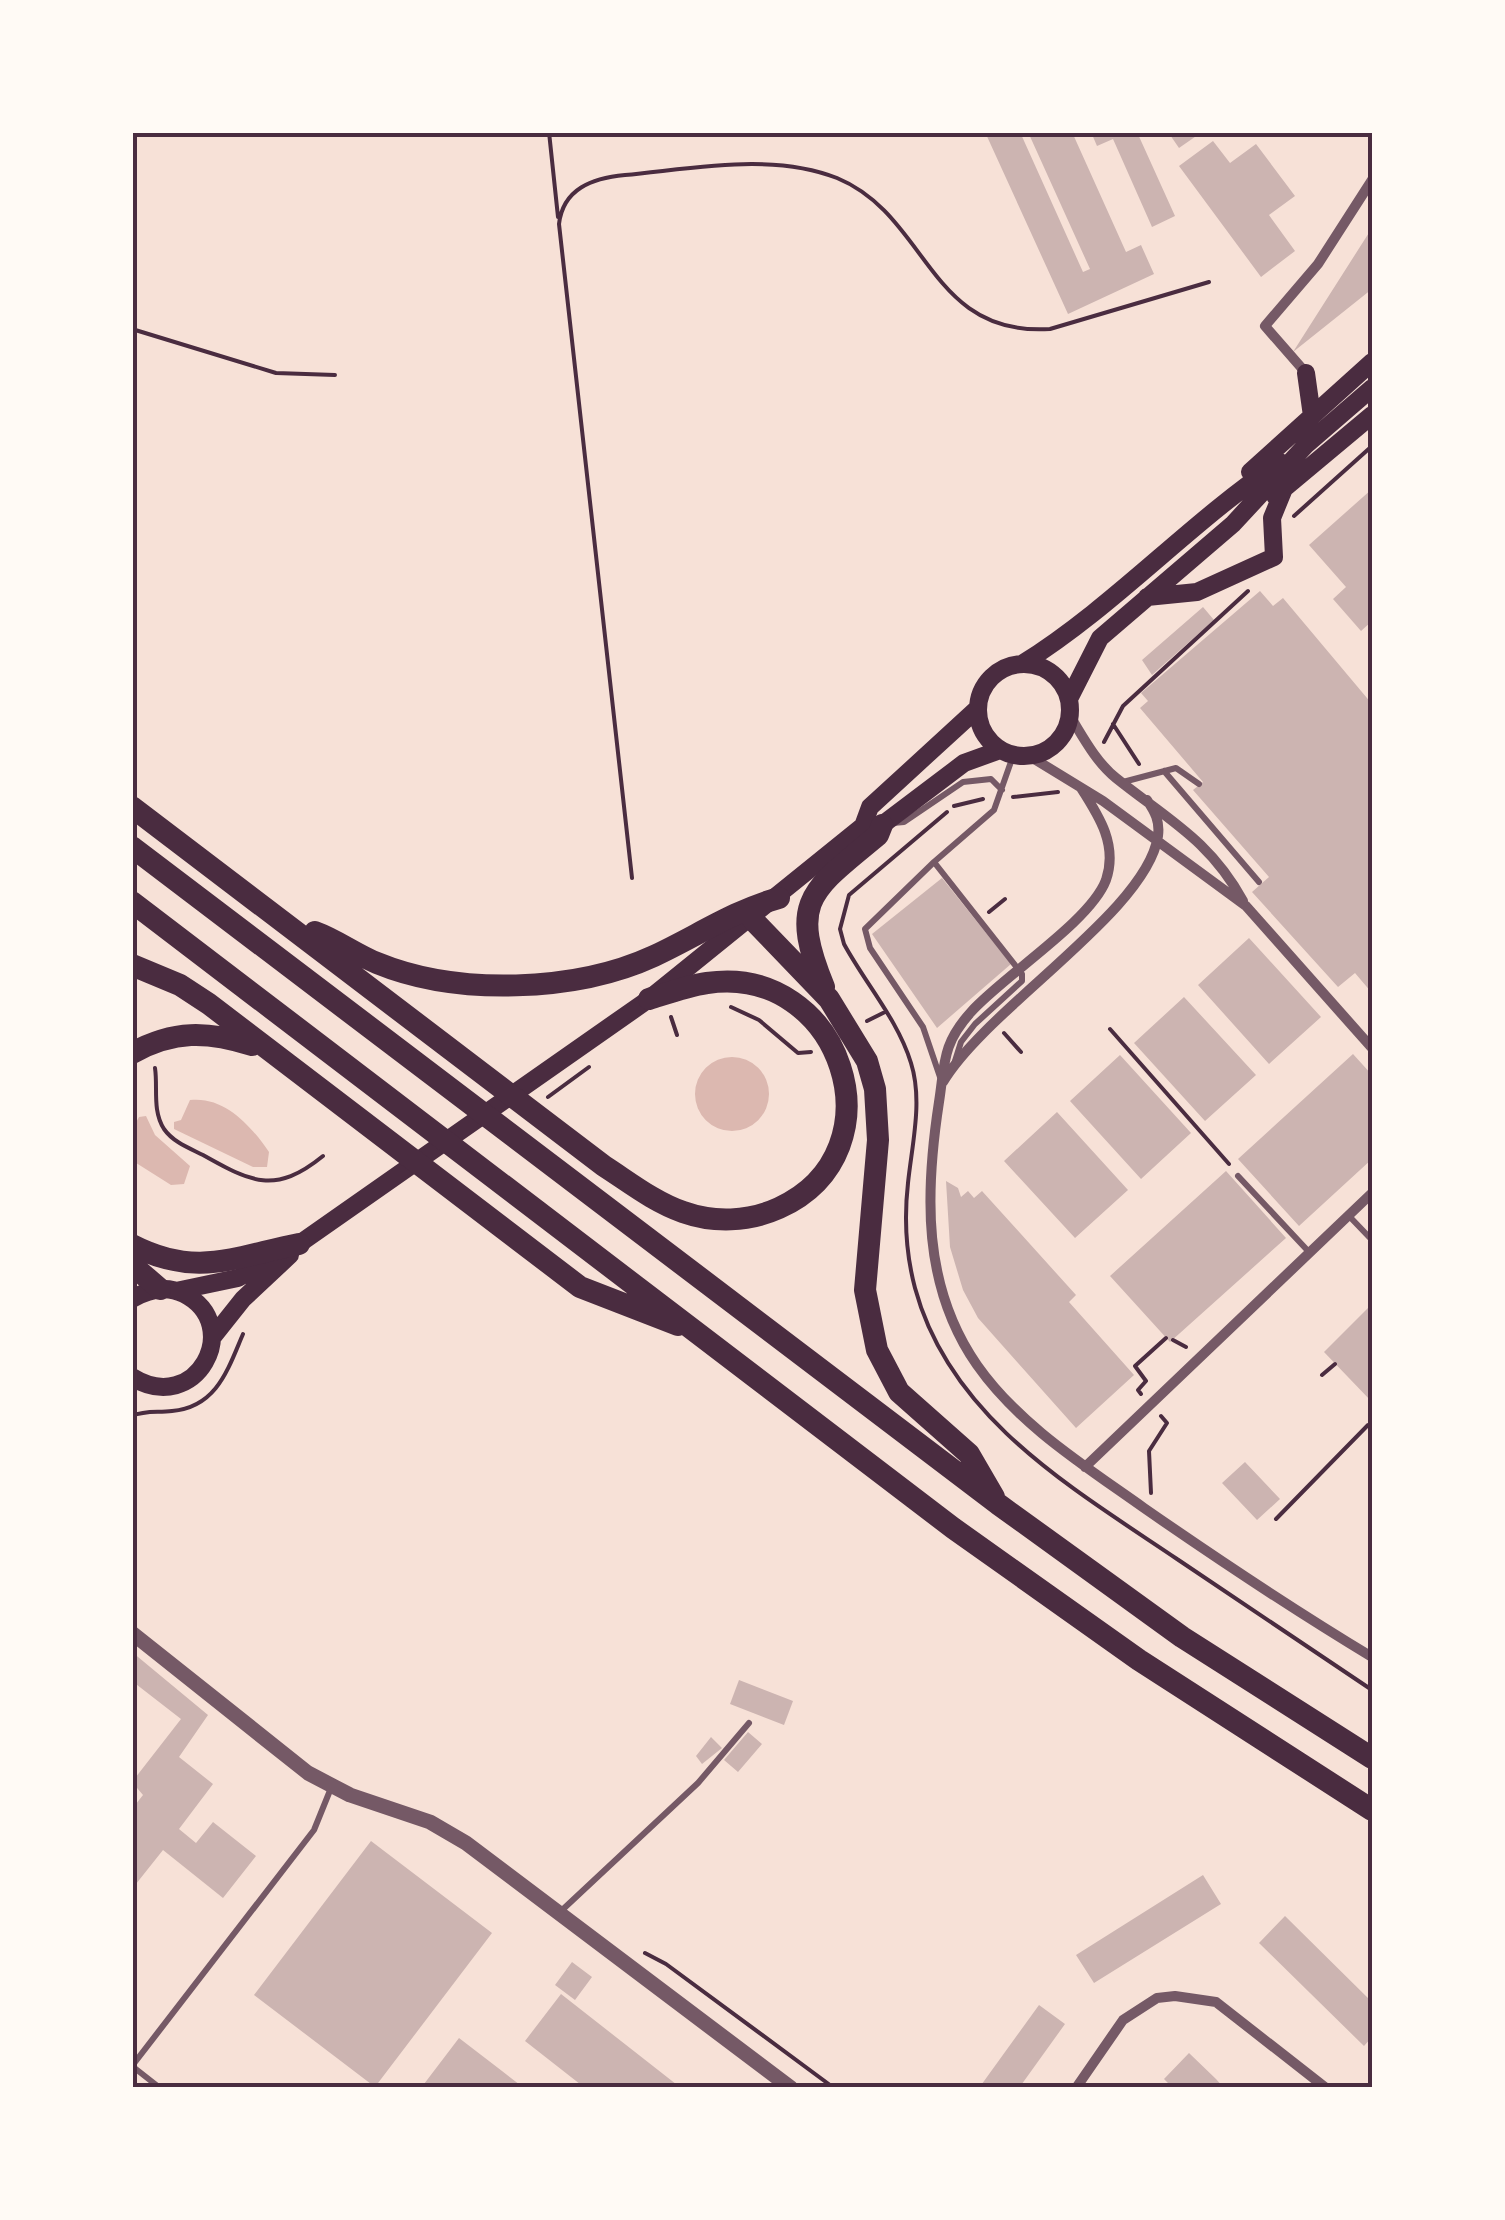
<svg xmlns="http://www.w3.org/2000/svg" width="1505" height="2220" viewBox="0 0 1505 2220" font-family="'Roboto Condensed',sans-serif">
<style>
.water{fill:#dcb8b0}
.building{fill:#ccb4b1}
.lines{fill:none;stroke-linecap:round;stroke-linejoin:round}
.path{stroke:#4a2c40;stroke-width:4}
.service{stroke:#755966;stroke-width:6}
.minor{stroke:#755966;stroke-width:10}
.tertiary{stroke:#755966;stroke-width:15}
.secondary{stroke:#4a2c40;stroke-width:18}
.motorway{stroke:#4a2c40;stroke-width:22}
.neatline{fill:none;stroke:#4a2c40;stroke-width:4}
</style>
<rect width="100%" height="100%" fill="#f7e1d7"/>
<path class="water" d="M695 1094a37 37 0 1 1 74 0a37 37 0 1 1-74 0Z
M190 1100C225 1096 251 1126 269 1152L267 1167H253L174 1129V1122L181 1120Z
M146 1116 155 1135 190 1166 184 1184 171 1185 133 1161V1128L139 1117Z"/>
<path class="building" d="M985 132H1020L1083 272 1090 269 1028 132H1072L1126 252 1141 245 1154 274 1068 314Z
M1091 132H1137L1175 216 1152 227 1113 139 1097 146Z
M1168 132H1202L1179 148Z
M1213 141 1230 163 1256 144 1295 196 1269 215 1295 251 1261 277 1179 166Z
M1372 228V289L1293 352Z
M1372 489V621L1361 631 1333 599 1346 587 1309 545Z
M1260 591 1273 606 1283 598 1372 704V993L1355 973 1338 987 1252 892 1269 877 1193 790 1203 782 1140 708 1148 701 1141 693Z
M1203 607 1214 620 1152 675 1142 660Z
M942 878 1011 964 937 1028 872 934Z
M1249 938 1321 1017 1269 1064 1198 985Z
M1184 997 1256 1075 1205 1121 1134 1043Z
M1353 1054 1372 1075V1159L1299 1226 1238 1159Z
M1120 1055 1191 1133 1141 1179 1070 1101Z
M1057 1112 1128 1190 1075 1238 1004 1161Z
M1226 1171 1286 1238 1170 1342 1110 1276Z
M946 1181 958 1188 961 1197 968 1191 974 1198 982 1191 1076 1295 1069 1302 1134 1375 1076 1428 978 1318 963 1290 950 1247Z
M1372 1304V1402L1324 1352Z
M1245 1462 1280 1499 1257 1520 1222 1483Z
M132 1652 208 1715 179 1757 213 1784 179 1829 196 1843 213 1822 256 1856 223 1898 163 1850 132 1889V1809L143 1795 132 1782 181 1719 132 1681Z
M739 1680 793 1701 784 1725 730 1704Z
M748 1732 762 1744 738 1772 724 1760Z
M711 1737 722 1748 702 1764 696 1756Z
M371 1841 492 1933 375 2087 254 1995Z
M1203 1875 1221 1904 1094 1983 1076 1955Z
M1285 1916 1372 2002V2037L1364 2046 1259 1943Z
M572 1962 592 1977 575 2000 555 1985Z
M561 1994 681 2088H585L525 2041Z
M1039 2005 1065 2024 1019 2088H979Z
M459 2038 502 2071 524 2088H429L424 2084Z
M1189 2053 1216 2079 1224 2088H1173L1164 2079Z"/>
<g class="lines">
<path class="path" d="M549 132 558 217
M132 329 276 373 335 375
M1294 516 1372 446
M1113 724 1139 764
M1104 742 1123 706 1248 591
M1013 797 1058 792
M954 806 983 799
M947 812 849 895 840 929 844 944C865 983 898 1020 911 1063 923 1101 912 1144 908 1183 904 1218 906 1254 915 1288 950 1418 1072 1488 1177 1559 1242 1603 1307 1647 1372 1690
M632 878 559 224C563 189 592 178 625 175 691 169 772 152 837 178 929 216 928 337 1050 329L1209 282
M989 912 1005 899
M731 1007 759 1020 798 1053 811 1052
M671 1017 677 1035
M867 1021 885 1012
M1110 1029 1229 1164
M1004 1033 1021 1052
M155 1068C158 1088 152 1110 164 1129 173 1142 189 1148 203 1155 251 1182 275 1195 323 1156
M548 1097 589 1067
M1173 1340 1186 1347
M1322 1375 1335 1364
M1141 1394 1138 1390 1146 1381 1135 1366 1166 1338
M132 1416C146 1410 158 1413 172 1411 217 1407 228 1369 243 1334
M1151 1493 1149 1451 1167 1423 1161 1416
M1276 1519 1368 1425
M645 1953 666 1964 834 2088"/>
<path class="service" d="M1164 771 1259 882
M1123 782 1176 768 1199 784
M893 823 904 822 963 782 991 779 1002 790
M934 862 865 929 870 948 923 1027 940 1077
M955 1061 961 1042 975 1024 1022 981V974L934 862 994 810 1013 756
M1238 1176 1309 1252
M1349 1216 1372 1240
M560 1912 698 1783 749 1723
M132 2066 314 1830 331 1788
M132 2066 160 2088"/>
<path class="minor" d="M1306 373 1265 326 1318 264 1372 180
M1070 716C1083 737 1096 762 1116 778 1167 819 1210 840 1243 901
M1031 757 1103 801 1246 906 1372 1048
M1081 788C1099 816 1118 845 1106 880 1090 922 1003 976 971 1012 942 1044 945 1063 939 1102 925 1193 922 1286 977 1365 1019 1425 1085 1466 1144 1508 1219 1560 1294 1610 1372 1657
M943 1082C987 1008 1147 911 1158 836 1160 821 1155 812 1147 800
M1085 1467 1372 1193
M1076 2088 1123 2020 1157 1998 1175 1996 1216 2002 1326 2088"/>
<path class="tertiary" d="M132 1633 308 1773 350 1795 430 1822 466 1843 791 2088"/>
<path class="secondary" d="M1306 373 1312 416
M1250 472 1372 362
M1275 496 1372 415
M1147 597 1197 592 1274 557 1272 518 1283 491
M978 710a46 46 0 1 1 92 0a46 46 0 1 1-92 0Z
M1022 664C1115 606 1189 523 1280 462
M1069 699 1100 638 1233 524 1306 445 1372 388
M869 826 882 825 964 763 1000 750
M176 1291 238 1278 299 1244 649 999 863 826 870 807 978 708
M132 1299C149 1289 166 1285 184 1294 245 1325 196 1417 132 1377
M212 1338 243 1299 290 1255"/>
<path class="motorway" d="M132 807 604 1166C629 1182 654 1202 683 1212 714 1223 748 1222 779 1208 904 1151 841 963 707 983 687 986 668 993 649 999
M132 847 998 1504 1182 1637 1372 1758
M132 902 953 1528 1139 1660 1372 1810
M753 920 829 999 867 1061 875 1089 878 1140 865 1290 877 1350 899 1392 969 1454 994 1497
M315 932C337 940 355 954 377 963 457 996 576 992 654 956 697 936 733 911 779 898
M132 965 180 985 209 1004 580 1287 678 1325
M824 987C788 900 812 890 878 835L882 825
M132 1053C174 1030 207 1031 252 1045
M132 1245C196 1278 234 1257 299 1244
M132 1265 160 1289"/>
</g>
<rect width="1505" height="2220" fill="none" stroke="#fffaf5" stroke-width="270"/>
<rect x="135" y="135" width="1235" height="1950" class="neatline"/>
</svg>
